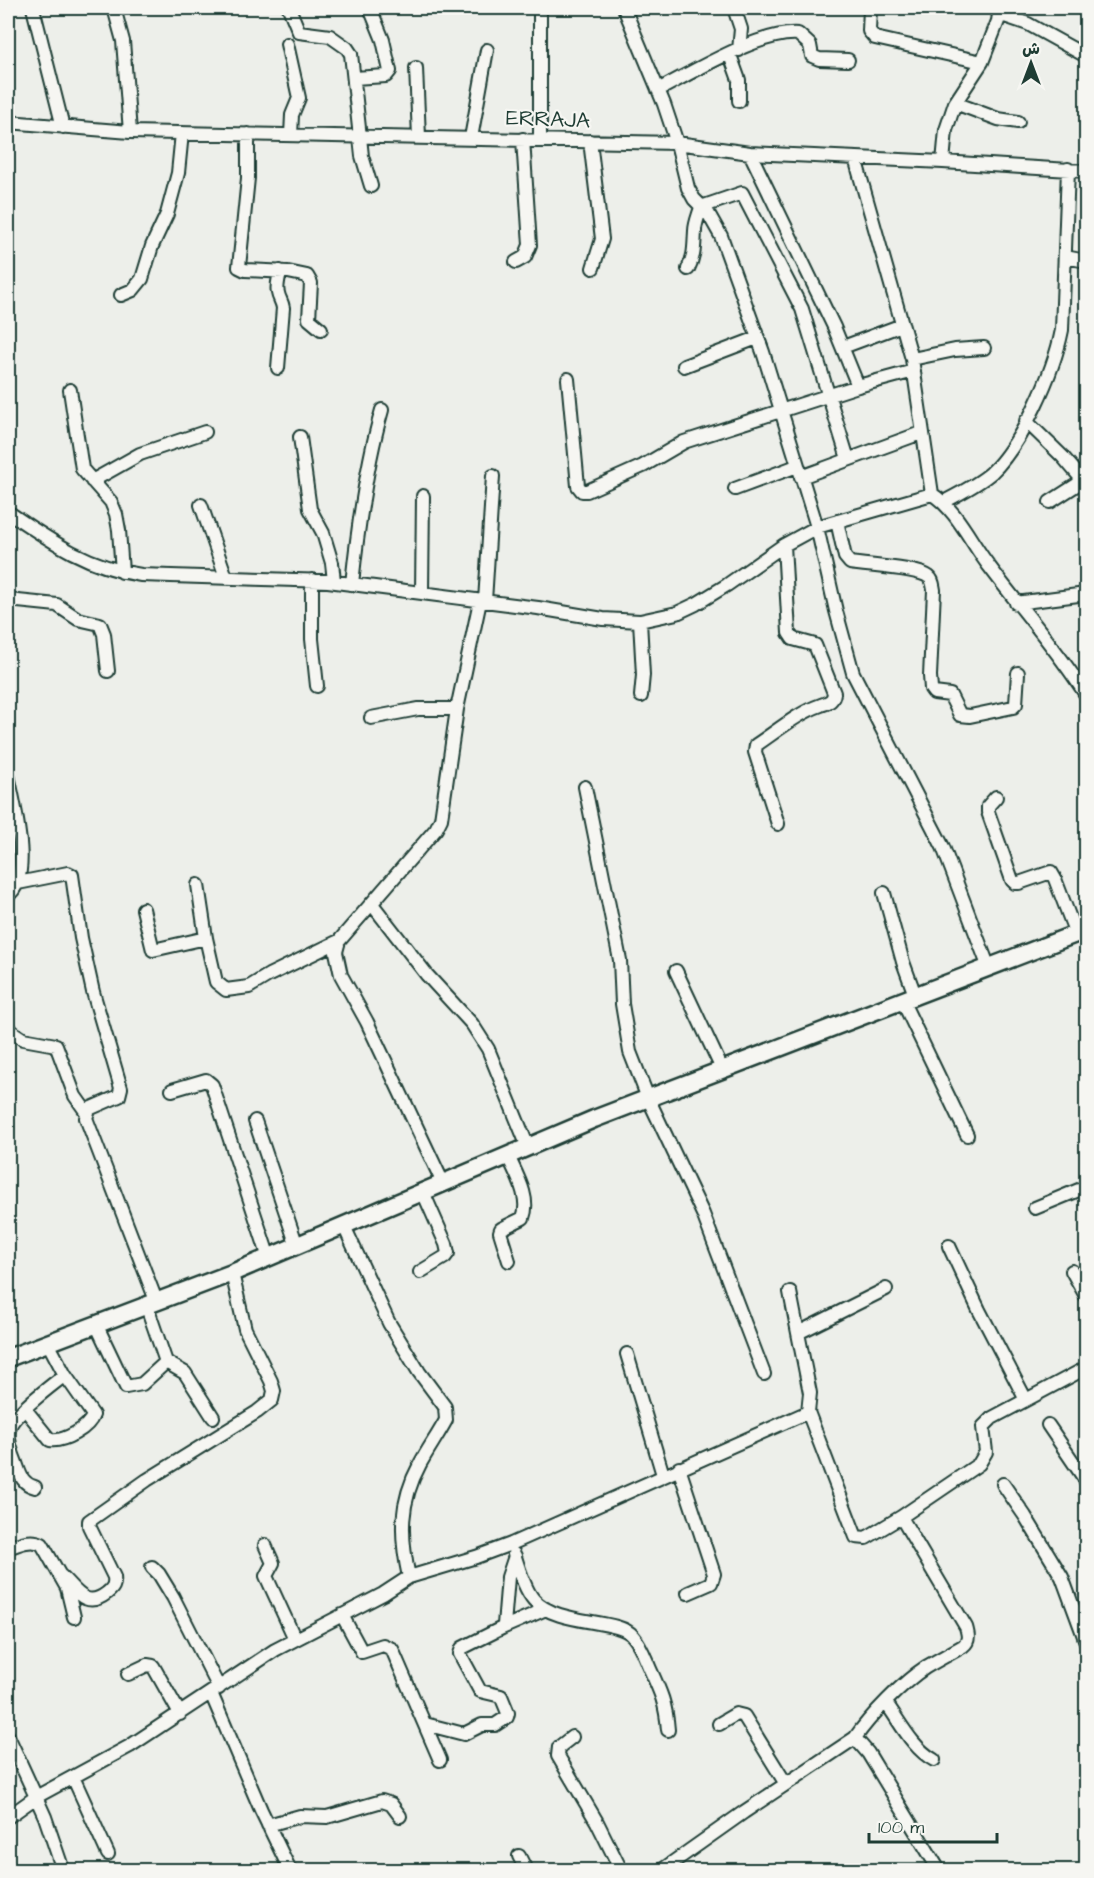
<svg xmlns="http://www.w3.org/2000/svg" width="1094" height="1878" viewBox="0 0 1094 1878" font-family="'Architects Daughter','Playpen Sans Arabic',sans-serif">
<style>
.lines{fill:none;stroke-linecap:round;stroke-linejoin:round}
.minor-casing{stroke:#1f3d34;stroke-width:16}
.major-casing{stroke:#1f3d34;stroke-width:21}
.minor{stroke:#f6f6f2;stroke-width:12}
.major{stroke:#f6f6f2;stroke-width:16}
.labels{text-anchor:middle;stroke-width:4.5;stroke-linejoin:round;paint-order:stroke}
.street-label{font-size:22px;fill:#1f3d34;stroke:#f6f6f2}
</style>
<rect width="100%" height="100%" fill="#edefea"/>
<filter id="ink" filterUnits="userSpaceOnUse"><feTurbulence type="fractalNoise" baseFrequency=".0167" numOctaves="2"/><feDisplacementMap in="SourceGraphic" scale="12" xChannelSelector="R" yChannelSelector="G"/><feConvolveMatrix kernelMatrix="1 2 1 2 8 2 1 2 1" color-interpolation-filters="sRGB"/></filter>
<g filter="url(#ink)">
<g class="lines">
<defs>
<path id="minor" d="M33 8 63 127
M114 8 123 41 130 132
M289 8 299 32 330 36 347 48 351 54 362 156 371 186
M624 8 664 104 677 143 688 188 694 199 708 213 721 236 763 352 817 527 836 611 853 673 943 847 989 968
M734 8 741 29 739 50
M870 8 869 31 875 38 982 62
M999 14 1028 24 1086 56
M287 44 299 98 292 115 291 135
M730 55 739 80V101
M416 68 419 137
M354 78 386 76 390 71 383 40 370 8
M658 90C693 72 760 31 798 34L810 45 812 56 819 59 848 60
M955 103 998 119 1018 122
M8 122 130 132 677 143 750 153 943 162 1086 171
M248 134V178L239 267 245 270 288 272 307 276 311 283 309 319 321 329
M471 138 487 50
M540 139V8
M590 141 602 239 593 268
M750 153 834 327 858 386
M855 158 912 359 932 494C957 510 971 543 989 566 1021 609 1058 650 1086 695
M943 162 946 130 955 103 982 62 998 21 999 14 995 8
M1065 257 1086 261
M516 262 525 257 530 245 523 139
M688 269C695 255 694 246 695 231 695 223 699 215 701 207L742 193 802 309 848 459
M121 295 133 290 142 279 152 246 167 214 178 173 182 133
M843 347 902 325
M912 359 955 350 984 348
M684 366 757 338
M278 368 283 308C282 301 279 299 278 293 276 287 279 278 280 271
M568 379 578 486 582 491H587L643 466 684 442 858 386 914 371
M70 390 82 469 111 502 116 514 119 530 122 572
M1026 421 1063 457 1081 478 1078 484 1050 502
M300 437 310 509 323 533 332 563 334 581
M801 477 921 433
M92 481 140 454 205 432
M735 489 797 466
M944 502C960 493 977 485 991 473 1022 444 1054 371 1062 330L1068 169
M201 505 226 577
M8 512C52 542 88 567 141 575L328 581 538 608 603 619 640 621 677 613 696 604 727 585 784 545 817 527 932 494
M837 521 845 557 850 563C867 566 918 568 929 577 933 580 933 585 934 590L930 676 931 689 934 693 950 695 960 715 970 716 1013 707 1016 704 1018 673
M312 580V639L317 686
M352 584C358 526 366 466 382 410
M422 593 423 496
M8 600 57 605 78 619 100 624 104 634 108 671
M485 601 493 476
M1016 603 1086 594
M640 621 643 675 641 696
M371 718 418 709H457
M8 775C13 801 34 878 8 895
M585 787 620 960 622 1004 630 1052 648 1098 703 1214 764 1374
M996 797 988 806V812L1012 880 1015 883H1019L1051 872 1055 879 1076 934
M778 824 755 752 756 745C777 731 798 713 821 705 829 702 833 701 834 693L815 645 793 639 789 633 784 545
M18 883 68 873 72 875 81 938 93 992 121 1088 119 1096 89 1109 86 1118 157 1303
M198 885 206 938
M884 893 903 962 915 995
M372 904 427 975 472 1024 488 1049 528 1147
M143 909 153 950 206 938 216 982 226 990 249 987 269 975 339 941
M676 971 722 1069
M902 1000 967 1135
M8 1029 23 1039 56 1045 75 1096 87 1113
M172 1090 206 1080 212 1085 269 1258
M255 1121 297 1246
M508 1156C516 1174 531 1198 523 1218L501 1229 500 1232 509 1261
M443 1183 367 1022 341 975 336 952 339 941 436 829 441 819 457 709 480 601
M1035 1208 1086 1187
M949 1246 979 1310 1026 1400
M1072 1271 1086 1296
M420 1272 445 1257 448 1253 446 1244 423 1192
M790 1292 798 1333
M147 1307 166 1362 185 1373 213 1417
M96 1324 126 1387 142 1384 166 1362
M627 1354 663 1475
M25 1409 50 1440C64 1442 89 1428 93 1415L65 1375
M808 1412 810 1393 798 1333 886 1289
M1048 1425 1086 1481
M679 1468 714 1574 711 1583 688 1593
M1003 1484 1025 1516 1062 1577 1086 1642
M35 1487C22 1484 20 1474 16 1463 12 1453 6 1437 10 1426 14 1414 53 1384 65 1375L48 1343
M901 1517 979 1464 986 1452 983 1427 992 1418 1086 1368
M265 1545 273 1563 266 1576 295 1639
M8 1548C18 1544 31 1538 42 1544L67 1588 74 1617
M514 1554C519 1568 524 1589 534 1600 557 1626 618 1618 633 1636 641 1645 645 1658 650 1669 661 1693 666 1704 668 1730
M152 1567 159 1574 173 1597 219 1688
M61 1576C76 1590 85 1610 107 1593 113 1588 115 1585 114 1577L89 1526V1521L147 1480 257 1412 272 1400 274 1391 271 1381 245 1329 232 1273
M409 1577 476 1557 511 1544 808 1412 856 1537 866 1538 901 1517 966 1627C968 1634 970 1641 963 1646 951 1653 938 1660 926 1667 903 1682 870 1716 855 1738
M342 1615 362 1652 383 1645 392 1649 440 1760
M502 1628 546 1609
M128 1674 147 1665 153 1666 180 1714
M211 1693 261 1810 290 1870
M886 1703C900 1722 913 1749 934 1760
M425 1724 464 1734 482 1725H495L507 1717 508 1713 501 1696 480 1691 460 1654 462 1648 502 1628 504 1625 508 1577 515 1556
M719 1724 736 1714 744 1716 786 1784
M8 1736 36 1797 130 1746 275 1650 383 1594 409 1577C400 1536 399 1503 420 1464 428 1449 438 1435 446 1420L445 1407 419 1372 389 1323 344 1226
M572 1737 559 1747 558 1756 597 1822 621 1870
M73 1777 108 1854
M8 1817 36 1797 45 1817 63 1870
M268 1825 300 1816 327 1817 382 1801 391 1804 400 1816
M519 1856 526 1870
M662 1870 744 1812 855 1738 868 1753 939 1870"/>
<path id="major" d="M8 1358 232 1273 594 1119 1086 930"/>
</defs>
<use href="#minor" class="minor-casing"/>
<use href="#major" class="major-casing"/>
<use href="#minor" class="minor"/>
<use href="#major" class="major"/>
</g>
</g>
<g class="labels">
<g class="street-label">
<text transform="translate(548 118) rotate(2)" y="8">ERRAJA</text>
</g>
</g>
<rect width="1094" height="1878" fill="none" stroke="#f6f6f2" stroke-width="30"/>
<rect x="15" y="15" width="1064" height="1848" fill="none" stroke="#1f3d34" stroke-width="2" filter="url(#ink)"/>
<g transform="translate(1031 63)" stroke="#f6f6f2" stroke-width="4.5" paint-order="stroke">
<path d="M0-4.5L10 22L0 15L-10 22Z" fill="#1f3d34"/>
<text y="-9" font-size="16" font-weight="bold" text-anchor="middle" fill="#1f3d34">ش</text>
</g>
<path d="M869 1833v9h128v-9" fill="none" stroke="#1f3d34" stroke-width="3"/>
<text x="878" y="1833" font-size="18" fill="#1f3d34" stroke="#f6f6f2" stroke-width="4.5" paint-order="stroke">100 m</text>
</svg>
